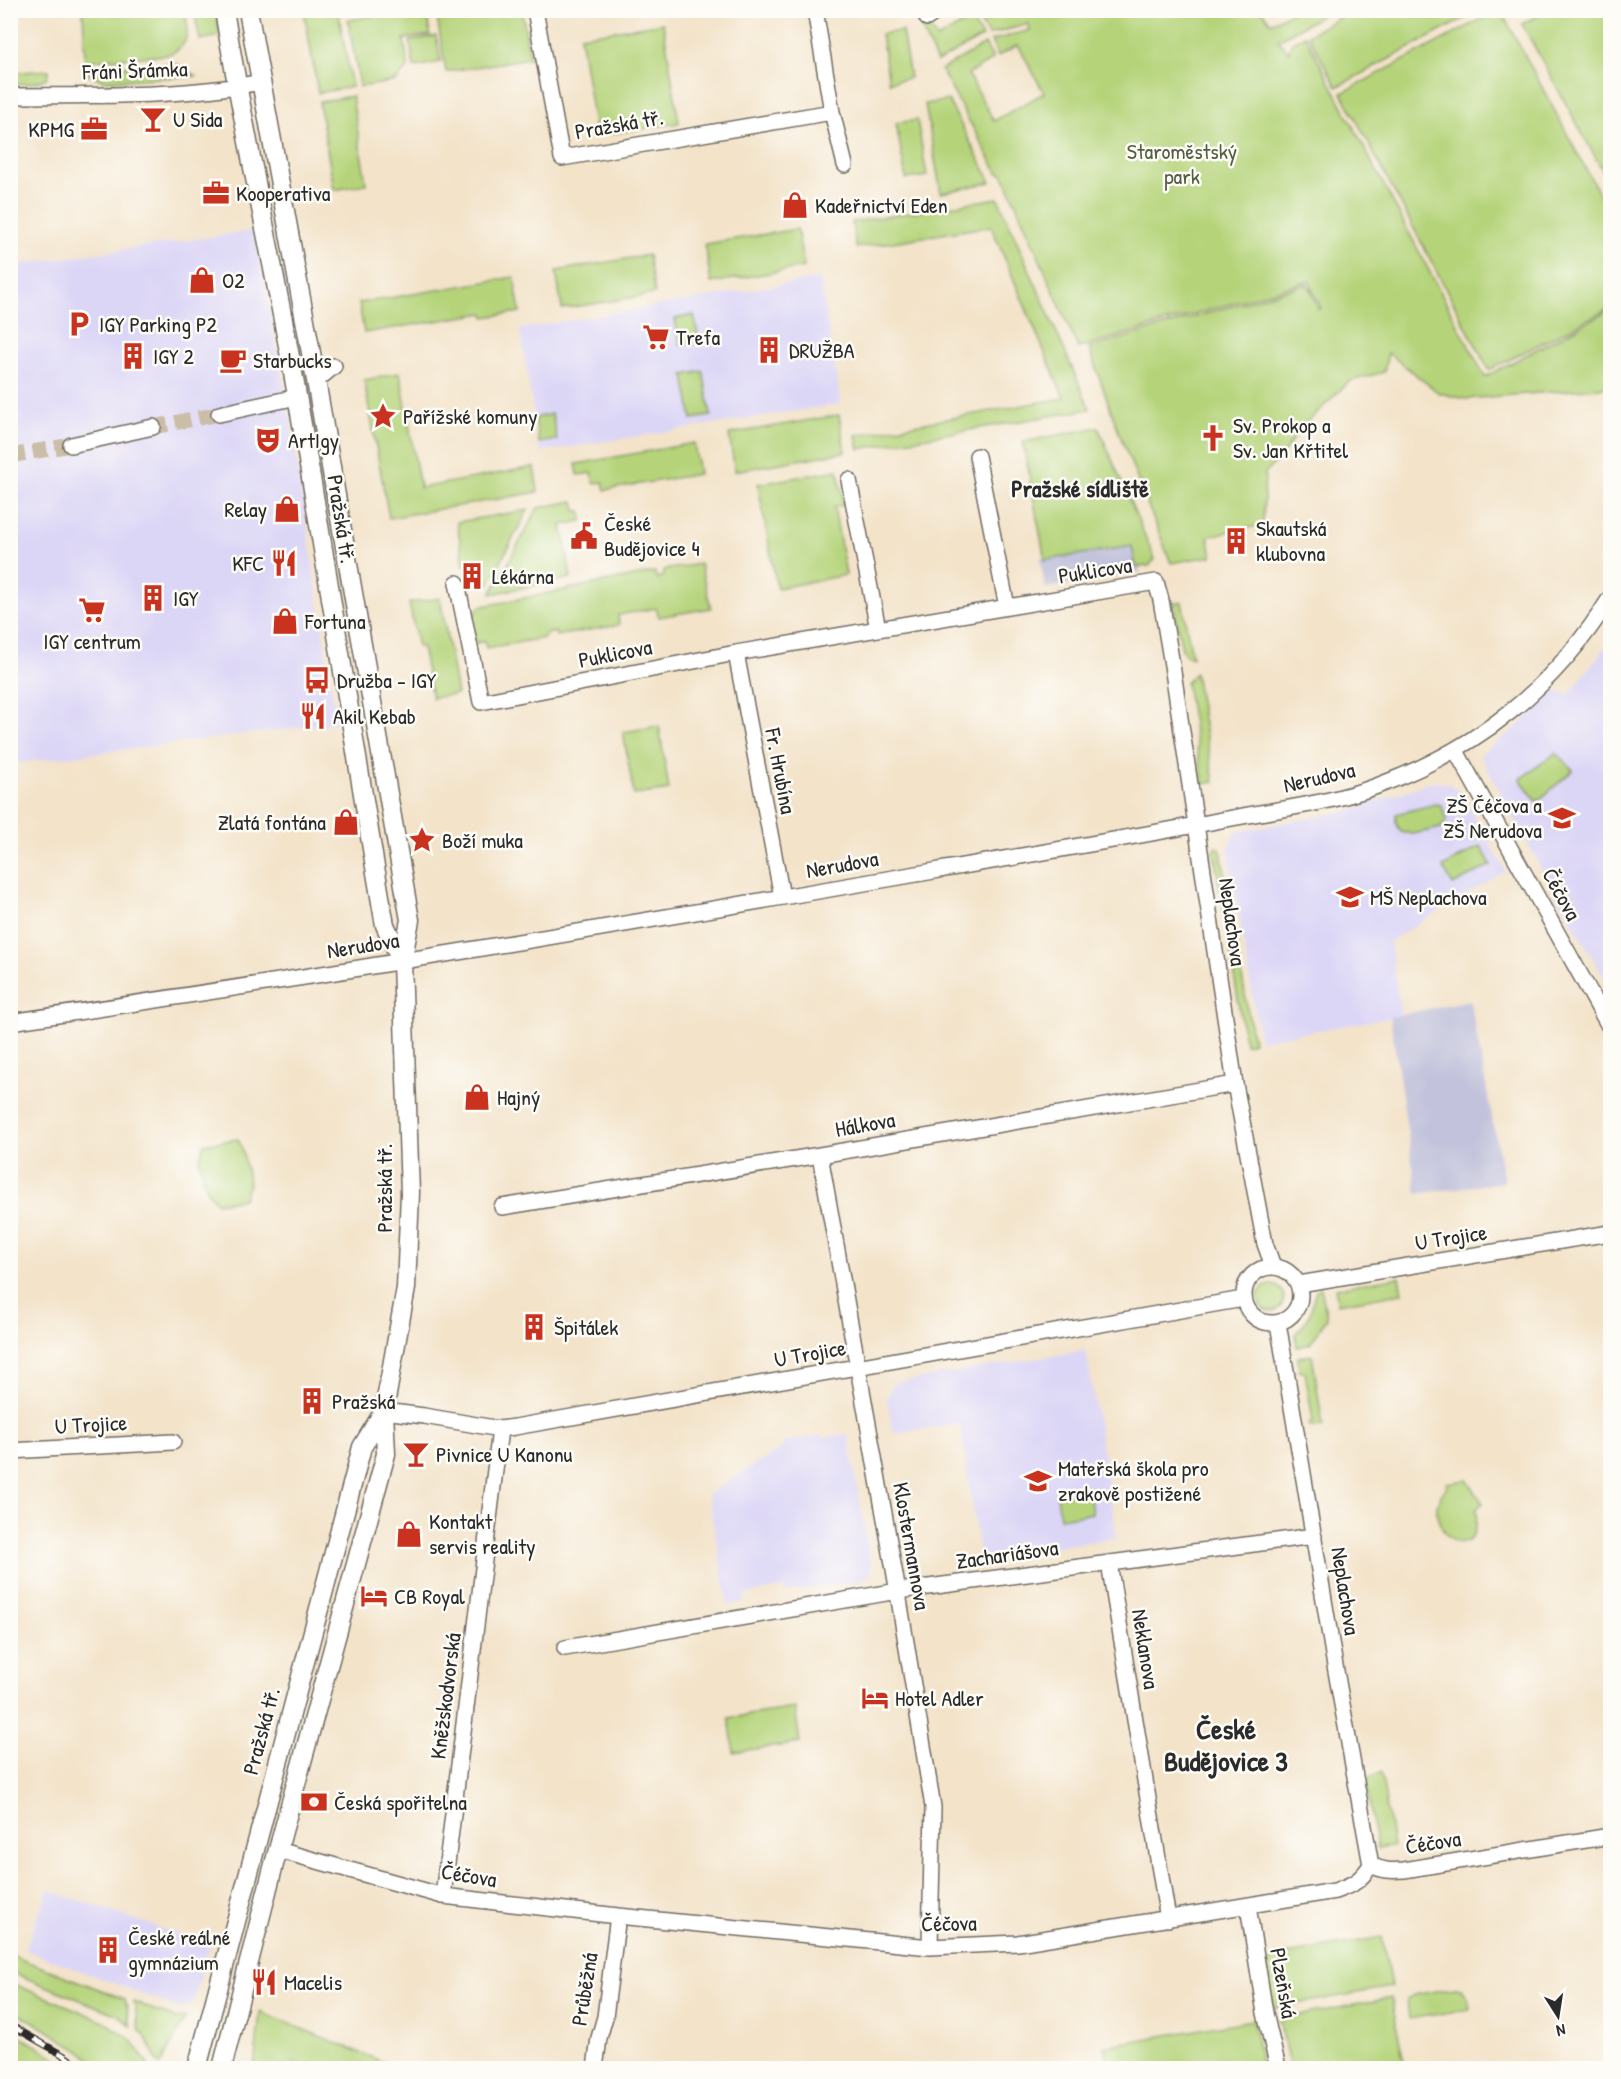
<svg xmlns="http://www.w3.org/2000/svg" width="1621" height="2079" viewBox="0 0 1621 2079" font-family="'Patrick Hand',sans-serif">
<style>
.built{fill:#dcd6f6}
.industrial{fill:#c2c2dc}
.green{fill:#b5d47a;stroke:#708052;stroke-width:1.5}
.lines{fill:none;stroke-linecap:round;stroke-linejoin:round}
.minor-tunnel{stroke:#cbbea9;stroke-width:15;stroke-dasharray:15 8;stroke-linecap:butt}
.minor-casing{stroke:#716b62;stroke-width:18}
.tertiary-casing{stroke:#716b62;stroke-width:21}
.minor{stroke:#fff;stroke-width:15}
.tertiary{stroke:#fff;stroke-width:18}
.rail-casing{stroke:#2b2b2b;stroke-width:7}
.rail{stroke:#fdfcf7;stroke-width:4.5;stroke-dasharray:14;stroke-linecap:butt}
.labels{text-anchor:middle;stroke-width:5;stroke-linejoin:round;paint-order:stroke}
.street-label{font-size:22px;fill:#2b2b2b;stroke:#fdfcf7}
.poi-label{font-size:22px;fill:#2b2b2b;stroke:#fdfcf7;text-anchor:start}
.park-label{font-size:22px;fill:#545e43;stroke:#fdfcf7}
.neighbourhood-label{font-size:24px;font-weight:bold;fill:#2b2b2b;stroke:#fdfcf7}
.district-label{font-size:28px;font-weight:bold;fill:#2b2b2b;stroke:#fdfcf7}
</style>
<rect width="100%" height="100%" fill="#fdfcf7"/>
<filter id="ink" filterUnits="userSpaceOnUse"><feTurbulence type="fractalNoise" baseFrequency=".0167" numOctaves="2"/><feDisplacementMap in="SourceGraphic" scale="12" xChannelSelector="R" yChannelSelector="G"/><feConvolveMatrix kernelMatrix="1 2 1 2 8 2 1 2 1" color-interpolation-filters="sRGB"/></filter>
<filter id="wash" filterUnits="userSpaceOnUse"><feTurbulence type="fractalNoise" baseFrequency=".008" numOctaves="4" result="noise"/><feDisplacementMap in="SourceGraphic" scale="24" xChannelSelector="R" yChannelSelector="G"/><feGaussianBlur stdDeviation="1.35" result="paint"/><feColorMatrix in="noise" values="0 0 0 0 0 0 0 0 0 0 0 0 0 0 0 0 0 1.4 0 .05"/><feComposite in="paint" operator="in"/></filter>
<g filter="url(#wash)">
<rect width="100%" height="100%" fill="#f3e3c9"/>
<path class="built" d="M10 206 21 264 254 231 291 422 337 723 11 764Z
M820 278 841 404 540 452 520 329Z
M1610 641V987L1551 887 1480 755 1519 725 1556 692 1569 694Z
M1434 781 1451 785 1461 793 1506 871 1390 941 1401 1016 1260 1040 1228 849 1236 832 1352 810Z
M1086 1350 1117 1538 999 1554V1555L980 1558 960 1424 893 1433 887 1400 892 1385 899 1382Z
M848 1434 871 1564 870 1574 858 1582 785 1592 783 1588 744 1595 745 1602 728 1605 708 1494 780 1449 784 1442 822 1435 823 1438Z
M48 1890 210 1945 193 2003 182 2009 25 1950Z"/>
<path class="industrial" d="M1135 543 1140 572 1045 588 1040 558Z
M1470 1000 1504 1182 1417 1194 1390 1017Z"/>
<path class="green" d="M83 11H185C189 31 190 48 166 55L85 61Z
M194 11H216L220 36 200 40Z
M304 11H338L352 87 318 93Z
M405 11H427L430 35 404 39 408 67 396 81 360 87 348 20Z
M436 11H522L530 58 446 72Z
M913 11H919L937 39 971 19 982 37 937 62Z
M1262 11 1271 23 1294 11H1329L1278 40 1289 52 1291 43 1305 35 1485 377 1610 310V387L1466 399 1439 393 1388 353 1384 372 1350 381 1300 429 1280 458 1265 473 1263 525 1208 536 1212 556 1171 563 1119 433 1089 348 1307 284 1308 287H1310L1318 309H1321L1309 281 1078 348 1003 174 998 173 941 70 985 44 993 59 968 74 994 121 1044 93 1018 45 998 56 991 41 1030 30 1028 24 988 35 977 15 986 11Z
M1351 11V10L1478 11 1337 87 1308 35Z
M1497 11H1501L1610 214V308L1489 370 1342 93Z
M1546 11H1610V184L1522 24Z
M663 23 679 123 596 136 580 36Z
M902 31 910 78 889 82 881 34Z
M436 36 441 62 414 67 410 41Z
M176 64 196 76 106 81 88 75 87 68Z
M49 70 47 78C35 84 24 84 11 84V73Z
M352 96 366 184 334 190 319 102Z
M948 100 991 182 941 193 925 104Z
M917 120 927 176 906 179 896 123Z
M998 198 1090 409 859 449 856 435 1064 398 991 226 856 248 852 222Z
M797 229 804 267 711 283 705 244Z
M648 255 655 294 562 309 556 271Z
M514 277 520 312 485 317 484 313 364 333 359 303Z
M694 315 699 342 680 345 675 319Z
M703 371 711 416 692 419 684 375Z
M400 373 420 488 534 467 538 492 389 518 364 380Z
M552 414 557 440 539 443 535 418Z
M839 415 845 452 735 471 729 434Z
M1098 427 1155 559 1149 566 1136 567 1132 546 1045 560 1023 442Z
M694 443 699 474 605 490 603 482 594 483 592 473 578 475 576 464Z
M838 470 844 505 834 507 846 575 777 588 758 484Z
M574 501 576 511H581L582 521 562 525 571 578 491 594 538 508Z
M528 510 489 584 481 585 480 580H483V576H480L478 564 464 566 457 522Z
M700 564 711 608 659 617 656 608 618 615 619 625 556 636 555 632 546 634 544 638 486 648 485 641 475 643 470 620 479 607 655 572 656 578 664 576V570Z
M440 598 457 694 432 698 422 647H418L409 603Z
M1182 602 1192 657 1186 655 1182 649 1173 603Z
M1195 673 1214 782 1203 784 1186 683Z
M659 726 669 790 634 795 623 732Z
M1556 753 1573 770 1537 802 1520 779Z
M1436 804 1441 805 1447 820 1441 828 1413 834 1401 832 1396 822V814Z
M1481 846 1491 865 1453 885 1443 867Z
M1216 847 1219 848 1221 851 1232 917 1225 918 1214 852Z
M1234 929 1253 1042 1245 1044 1227 930Z
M238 1139 243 1152 249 1184 243 1199 217 1203 207 1191 199 1160 204 1144Z
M1399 1277 1402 1293 1338 1304 1335 1288Z
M1258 1298a13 13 0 1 1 26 0a13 13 0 1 1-26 0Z
M1321 1288 1327 1318 1310 1344 1297 1347 1296 1334 1309 1317 1316 1290Z
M1312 1355 1323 1426 1311 1427 1309 1423 1313 1421 1305 1372 1299 1371 1298 1357Z
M1467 1480 1483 1503 1476 1509C1482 1571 1425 1534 1439 1499 1441 1495 1444 1491 1447 1487L1446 1483Z
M1089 1491 1092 1513 1060 1518 1057 1496Z
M795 1708 800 1743 734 1752 729 1718Z
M1381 1772 1393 1846 1377 1849 1367 1786 1369 1777Z
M1382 1937 1391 1987 1274 2008 1266 1965 1276 1956Z
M10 1955 125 1999 131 2026 120 2016 11 1972Z
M11 1983 104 2021 132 2040 150 2068H102L77 2049 34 2022 11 2011Z
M1454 1988 1462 1989 1468 1998 1470 2009 1409 2019 1407 1999 1414 1995Z
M1391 1998 1405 2068H1290L1279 2019Z
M134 2002 177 2019 186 2017 161 2064 158 2063 145 2036 139 2030Z
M260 2012 393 2066 391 2068H312L295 2063 282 2065 275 2068H254Z
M1252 2020 1262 2068H1108L1104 2046Z
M10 2030 69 2066 72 2068H34L11 2057Z"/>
</g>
<g filter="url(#ink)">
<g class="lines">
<path class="minor-tunnel" d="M153 427 219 414
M10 456 71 445"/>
<defs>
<path id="minor" d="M535 10 562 158 832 112
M815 10 832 112 845 165
M927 18 939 10
M10 96C93 95 179 98 261 82
M316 381 334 366
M219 414 297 397
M71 445 153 427
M977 456 1007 607
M849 480 878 629
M457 583 481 702 736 653 1156 582 1161 600 1172 665 1235 1084 1265 1244 1273 1266
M736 653 782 897
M1456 751 1610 1028
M10 1022C319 977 627 924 934 871 1032 854 1130 838 1227 819 1277 809 1329 804 1377 786 1477 749 1553 689 1610 598
M820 1155 895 1575 933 1807 930 1947
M502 1207 820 1155 1235 1084
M1244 1295a28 28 0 1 1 56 0a28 28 0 1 1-56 0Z
M1299 1284 1610 1233
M1278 1323 1334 1660 1371 1865
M384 1411 424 1416 500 1429 515 1427 1243 1299
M10 1451 173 1442
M1109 1563 1168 1919
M565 1648 898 1591 1314 1536
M278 1850 443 1896 618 1916 930 1947 1018 1943 1335 1891C1354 1884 1359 1882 1371 1865 1383 1871 1391 1871 1404 1870L1610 1836
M443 1896 500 1429
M1248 1906 1265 2013 1278 2068
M595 2068 599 2038 605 2017 618 1916"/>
<path id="tertiary" d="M224 10C244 132 271 252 293 373 325 553 352 733 383 914L385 925 402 962
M197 2068 362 1447 384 1411
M222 2068 273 1868 386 1454 384 1411 406 1288 410 1193 402 962 410 920 314 369 248 10"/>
</defs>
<use href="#minor" class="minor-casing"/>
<use href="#tertiary" class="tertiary-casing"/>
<use href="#minor" class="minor"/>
<use href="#tertiary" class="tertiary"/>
<defs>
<path id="rail" d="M10 2025 63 2055 82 2068"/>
</defs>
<use href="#rail" class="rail-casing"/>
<use href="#rail" class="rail"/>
</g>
</g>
<defs>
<symbol id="bar-bare" viewBox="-9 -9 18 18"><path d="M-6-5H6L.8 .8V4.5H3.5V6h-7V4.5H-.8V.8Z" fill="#c8321e" stroke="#fdfcf7" stroke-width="2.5" paint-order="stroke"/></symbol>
<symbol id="office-bare" viewBox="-9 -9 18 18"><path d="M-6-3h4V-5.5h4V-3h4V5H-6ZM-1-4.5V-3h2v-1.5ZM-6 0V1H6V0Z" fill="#c8321e" stroke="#fdfcf7" stroke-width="2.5" paint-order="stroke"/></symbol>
<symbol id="shop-bare" viewBox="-9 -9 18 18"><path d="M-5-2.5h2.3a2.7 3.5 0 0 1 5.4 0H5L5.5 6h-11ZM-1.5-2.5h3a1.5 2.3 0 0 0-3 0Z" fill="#c8321e" stroke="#fdfcf7" stroke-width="2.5" paint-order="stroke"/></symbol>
<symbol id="parking-bare" viewBox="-9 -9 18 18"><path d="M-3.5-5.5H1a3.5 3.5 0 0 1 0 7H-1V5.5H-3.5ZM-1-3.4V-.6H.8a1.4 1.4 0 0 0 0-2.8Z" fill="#c8321e" stroke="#fdfcf7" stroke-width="2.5" paint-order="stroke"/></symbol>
<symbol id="supermarket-bare" viewBox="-9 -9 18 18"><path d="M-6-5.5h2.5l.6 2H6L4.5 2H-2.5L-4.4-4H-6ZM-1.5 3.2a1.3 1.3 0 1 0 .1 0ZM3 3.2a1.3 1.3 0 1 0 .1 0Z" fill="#c8321e" stroke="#fdfcf7" stroke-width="2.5" paint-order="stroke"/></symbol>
<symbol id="building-bare" viewBox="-9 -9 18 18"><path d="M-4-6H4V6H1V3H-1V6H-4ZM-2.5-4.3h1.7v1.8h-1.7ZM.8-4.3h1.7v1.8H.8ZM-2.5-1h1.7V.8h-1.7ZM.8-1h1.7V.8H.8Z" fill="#c8321e" stroke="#fdfcf7" stroke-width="2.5" paint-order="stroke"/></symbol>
<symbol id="cafe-bare" viewBox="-9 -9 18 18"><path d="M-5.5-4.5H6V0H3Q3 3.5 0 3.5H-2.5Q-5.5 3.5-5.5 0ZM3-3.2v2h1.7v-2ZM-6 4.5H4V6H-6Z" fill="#c8321e" stroke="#fdfcf7" stroke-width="2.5" paint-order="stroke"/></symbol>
<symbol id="sight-bare" viewBox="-9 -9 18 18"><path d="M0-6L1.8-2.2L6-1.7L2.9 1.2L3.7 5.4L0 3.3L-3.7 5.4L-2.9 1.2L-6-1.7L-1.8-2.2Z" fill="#c8321e" stroke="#fdfcf7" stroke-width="2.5" paint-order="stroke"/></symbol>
<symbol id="church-bare" viewBox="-9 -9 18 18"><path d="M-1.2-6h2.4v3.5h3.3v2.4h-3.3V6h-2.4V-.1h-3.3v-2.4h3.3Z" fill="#c8321e" stroke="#fdfcf7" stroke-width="2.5" paint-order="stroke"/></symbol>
<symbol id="theatre-bare" viewBox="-9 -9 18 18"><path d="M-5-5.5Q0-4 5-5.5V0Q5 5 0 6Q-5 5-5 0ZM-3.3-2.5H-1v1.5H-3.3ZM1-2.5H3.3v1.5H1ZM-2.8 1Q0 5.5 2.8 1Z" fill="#c8321e" stroke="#fdfcf7" stroke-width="2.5" paint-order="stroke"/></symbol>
<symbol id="civic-bare" viewBox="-9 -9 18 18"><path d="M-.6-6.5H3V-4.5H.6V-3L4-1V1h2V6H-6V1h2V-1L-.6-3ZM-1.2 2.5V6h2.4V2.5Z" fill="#c8321e" stroke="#fdfcf7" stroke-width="2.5" paint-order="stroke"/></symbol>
<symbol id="restaurant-bare" viewBox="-9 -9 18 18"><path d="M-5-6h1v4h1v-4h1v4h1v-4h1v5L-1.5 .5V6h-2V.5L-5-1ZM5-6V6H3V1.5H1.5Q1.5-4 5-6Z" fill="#c8321e" stroke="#fdfcf7" stroke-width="2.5" paint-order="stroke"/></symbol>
<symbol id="bus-bare" viewBox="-9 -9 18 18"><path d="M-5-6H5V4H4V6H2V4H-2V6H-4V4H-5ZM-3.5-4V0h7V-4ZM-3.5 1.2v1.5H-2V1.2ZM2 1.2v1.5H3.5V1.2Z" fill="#c8321e" stroke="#fdfcf7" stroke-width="2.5" paint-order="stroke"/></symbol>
<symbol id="school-bare" viewBox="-9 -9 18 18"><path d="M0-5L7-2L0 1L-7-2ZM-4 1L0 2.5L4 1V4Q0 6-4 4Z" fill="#c8321e" stroke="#fdfcf7" stroke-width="2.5" paint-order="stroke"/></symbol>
<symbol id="hotel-bare" viewBox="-9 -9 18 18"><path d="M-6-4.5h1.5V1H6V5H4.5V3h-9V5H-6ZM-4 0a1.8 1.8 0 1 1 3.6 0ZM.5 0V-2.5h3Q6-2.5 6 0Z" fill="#c8321e" stroke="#fdfcf7" stroke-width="2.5" paint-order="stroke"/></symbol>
<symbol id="bank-bare" viewBox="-9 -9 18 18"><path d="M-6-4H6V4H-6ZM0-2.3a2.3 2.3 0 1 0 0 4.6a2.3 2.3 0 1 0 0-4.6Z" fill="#c8321e" stroke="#fdfcf7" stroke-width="2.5" paint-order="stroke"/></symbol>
</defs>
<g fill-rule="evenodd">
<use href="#bar-bare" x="134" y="100" width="38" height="38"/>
<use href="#office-bare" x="75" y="110" width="38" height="38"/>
<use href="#office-bare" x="197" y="174" width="38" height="38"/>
<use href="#shop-bare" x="776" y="186" width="38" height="38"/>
<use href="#shop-bare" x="183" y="261" width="38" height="38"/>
<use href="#parking-bare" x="60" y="305" width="38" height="38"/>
<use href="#supermarket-bare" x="637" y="318" width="38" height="38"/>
<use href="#building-bare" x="750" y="331" width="38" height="38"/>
<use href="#building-bare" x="114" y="337" width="38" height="38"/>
<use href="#cafe-bare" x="214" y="341" width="38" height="38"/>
<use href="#sight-bare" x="364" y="397" width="38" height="38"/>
<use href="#church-bare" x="1194" y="419" width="38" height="38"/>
<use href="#theatre-bare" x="249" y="421" width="38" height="38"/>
<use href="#shop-bare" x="268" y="490" width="38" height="38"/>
<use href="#civic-bare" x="565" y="517" width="38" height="38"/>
<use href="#building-bare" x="1217" y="522" width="38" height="38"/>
<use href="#restaurant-bare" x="265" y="544" width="38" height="38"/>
<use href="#building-bare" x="453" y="557" width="38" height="38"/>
<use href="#building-bare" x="134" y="579" width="38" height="38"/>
<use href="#supermarket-bare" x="73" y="591" width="38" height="38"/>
<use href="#shop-bare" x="266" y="602" width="38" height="38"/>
<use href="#bus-bare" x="298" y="661" width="38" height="38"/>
<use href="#restaurant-bare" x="294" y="697" width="38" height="38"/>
<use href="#school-bare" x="1543" y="799" width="38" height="38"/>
<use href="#shop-bare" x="327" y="803" width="38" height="38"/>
<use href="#sight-bare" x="403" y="821" width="38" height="38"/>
<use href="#school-bare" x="1331" y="878" width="38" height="38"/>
<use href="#shop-bare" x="458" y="1078" width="38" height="38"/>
<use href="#building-bare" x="515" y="1308" width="38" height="38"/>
<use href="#building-bare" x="293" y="1382" width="38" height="38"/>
<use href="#bar-bare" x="397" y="1435" width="38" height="38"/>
<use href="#school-bare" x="1019" y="1462" width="38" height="38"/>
<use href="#shop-bare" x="390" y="1515" width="38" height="38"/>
<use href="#hotel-bare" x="355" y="1577" width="38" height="38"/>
<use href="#hotel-bare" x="856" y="1679" width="38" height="38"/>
<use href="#bank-bare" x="295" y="1783" width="38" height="38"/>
<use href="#building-bare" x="89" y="1931" width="38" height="38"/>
<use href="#restaurant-bare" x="245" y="1963" width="38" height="38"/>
</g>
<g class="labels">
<g class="street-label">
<text transform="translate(135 70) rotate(-2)" y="8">Fráni Šrámka</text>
<text transform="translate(619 124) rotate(-10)" y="8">Pražská tř.</text>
<text transform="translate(342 519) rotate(81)" y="8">Pražská tř.</text>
<text transform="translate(1095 570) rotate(-9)" y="8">Puklicova</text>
<text transform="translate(615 653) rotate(-11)" y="8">Puklicova</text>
<text transform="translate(781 771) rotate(79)" y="8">Fr. Hrubína</text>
<text transform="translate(1319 777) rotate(-13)" y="8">Nerudova</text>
<text transform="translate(842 864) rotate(-10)" y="8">Nerudova</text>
<text transform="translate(1562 894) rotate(61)" y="8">Čéčova</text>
<text transform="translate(1233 922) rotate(82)" y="8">Neplachova</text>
<text transform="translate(363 945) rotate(-9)" y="8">Nerudova</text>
<text transform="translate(865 1124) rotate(-10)" y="8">Hálkova</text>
<text transform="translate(384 1188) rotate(-90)" y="8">Pražská tř.</text>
<text transform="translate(1451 1237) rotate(-9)" y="8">U Trojice</text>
<text transform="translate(810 1353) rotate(-10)" y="8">U Trojice</text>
<text transform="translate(91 1424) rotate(-3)" y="8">U Trojice</text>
<text transform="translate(912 1546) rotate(80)" y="8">Klostermannova</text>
<text transform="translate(1007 1554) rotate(-8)" y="8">Zachariášova</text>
<text transform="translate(1346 1591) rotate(81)" y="8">Neplachova</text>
<text transform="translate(1146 1649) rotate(81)" y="8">Neklanova</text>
<text transform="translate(445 1696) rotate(-83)" y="8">Kněžskodvorská</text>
<text transform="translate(261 1731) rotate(-75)" y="8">Pražská tř.</text>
<text transform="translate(1433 1842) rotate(-9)" y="8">Čéčova</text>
<text transform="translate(469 1875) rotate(9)" y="8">Čéčova</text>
<text transform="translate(949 1923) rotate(-1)" y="8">Čéčova</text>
<text transform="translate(1284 1983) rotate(80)" y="8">Plzeňská</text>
<text transform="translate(584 1989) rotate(-81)" y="8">Průběžná</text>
</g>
<g class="poi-label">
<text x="173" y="127">U Sida</text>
<text x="74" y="137" text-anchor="end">KPMG</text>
<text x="236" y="201">Kooperativa</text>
<text x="815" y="213">Kadeřnictví Eden</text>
<text x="222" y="288">O2</text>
<text x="99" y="332">IGY Parking P2</text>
<text x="676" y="345">Trefa</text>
<text x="789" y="358">DRUŽBA</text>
<text x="153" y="364">IGY 2</text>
<text x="253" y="368">Starbucks</text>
<text x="403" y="424">Pařížské komuny</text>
<text x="1233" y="433">Sv. Prokop a<tspan x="1233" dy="25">Sv. Jan Křtitel</tspan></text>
<text x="288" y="448">ArtIgy</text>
<text x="267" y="517" text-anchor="end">Relay</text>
<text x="604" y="531">České<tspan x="604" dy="25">Budějovice 4</tspan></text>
<text x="1256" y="536">Skautská<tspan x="1256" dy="25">klubovna</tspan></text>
<text x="264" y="571" text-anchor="end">KFC</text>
<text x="492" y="584">Lékárna</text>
<text x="173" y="606">IGY</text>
<text x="305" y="629">Fortuna</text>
<text x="92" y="649" text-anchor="middle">IGY centrum</text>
<text x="337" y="688">Družba - IGY</text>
<text x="333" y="724">Akil Kebab</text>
<text x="1542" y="813" text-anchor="end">ZŠ Čéčova a<tspan x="1542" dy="25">ZŠ Nerudova</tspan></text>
<text x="326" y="830" text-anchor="end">Zlatá fontána</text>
<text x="442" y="848">Boží muka</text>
<text x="1370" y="905">MŠ Neplachova</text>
<text x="497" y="1105">Hajný</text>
<text x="554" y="1335">Špitálek</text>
<text x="332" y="1409">Pražská</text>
<text x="436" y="1462">Pivnice U Kanonu</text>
<text x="1058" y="1476">Mateřská škola pro<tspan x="1058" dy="25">zrakově postižené</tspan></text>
<text x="429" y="1529">Kontakt<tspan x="429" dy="25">servis reality</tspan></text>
<text x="394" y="1604">CB Royal</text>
<text x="895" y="1706">Hotel Adler</text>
<text x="334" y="1810">Česká spořitelna</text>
<text x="128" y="1945">České reálné<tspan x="128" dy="25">gymnázium</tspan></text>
<text x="284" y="1990">Macelis</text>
</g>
<g class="park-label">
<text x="1182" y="159">Staroměstský<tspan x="1182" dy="25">park</tspan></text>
</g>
<g class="neighbourhood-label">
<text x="1080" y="497">Pražské sídliště</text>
</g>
<g class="district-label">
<text x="1226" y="1739">České<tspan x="1226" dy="32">Budějovice 3</tspan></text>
</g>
</g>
<rect width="1621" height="2079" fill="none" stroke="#fdfcf7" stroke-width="36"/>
<g transform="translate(1558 2016) rotate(168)" stroke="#fdfcf7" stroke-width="4.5" paint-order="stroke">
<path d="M0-4.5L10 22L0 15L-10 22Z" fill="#2b2b2b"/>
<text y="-9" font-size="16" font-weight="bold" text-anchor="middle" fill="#2b2b2b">N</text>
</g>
</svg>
